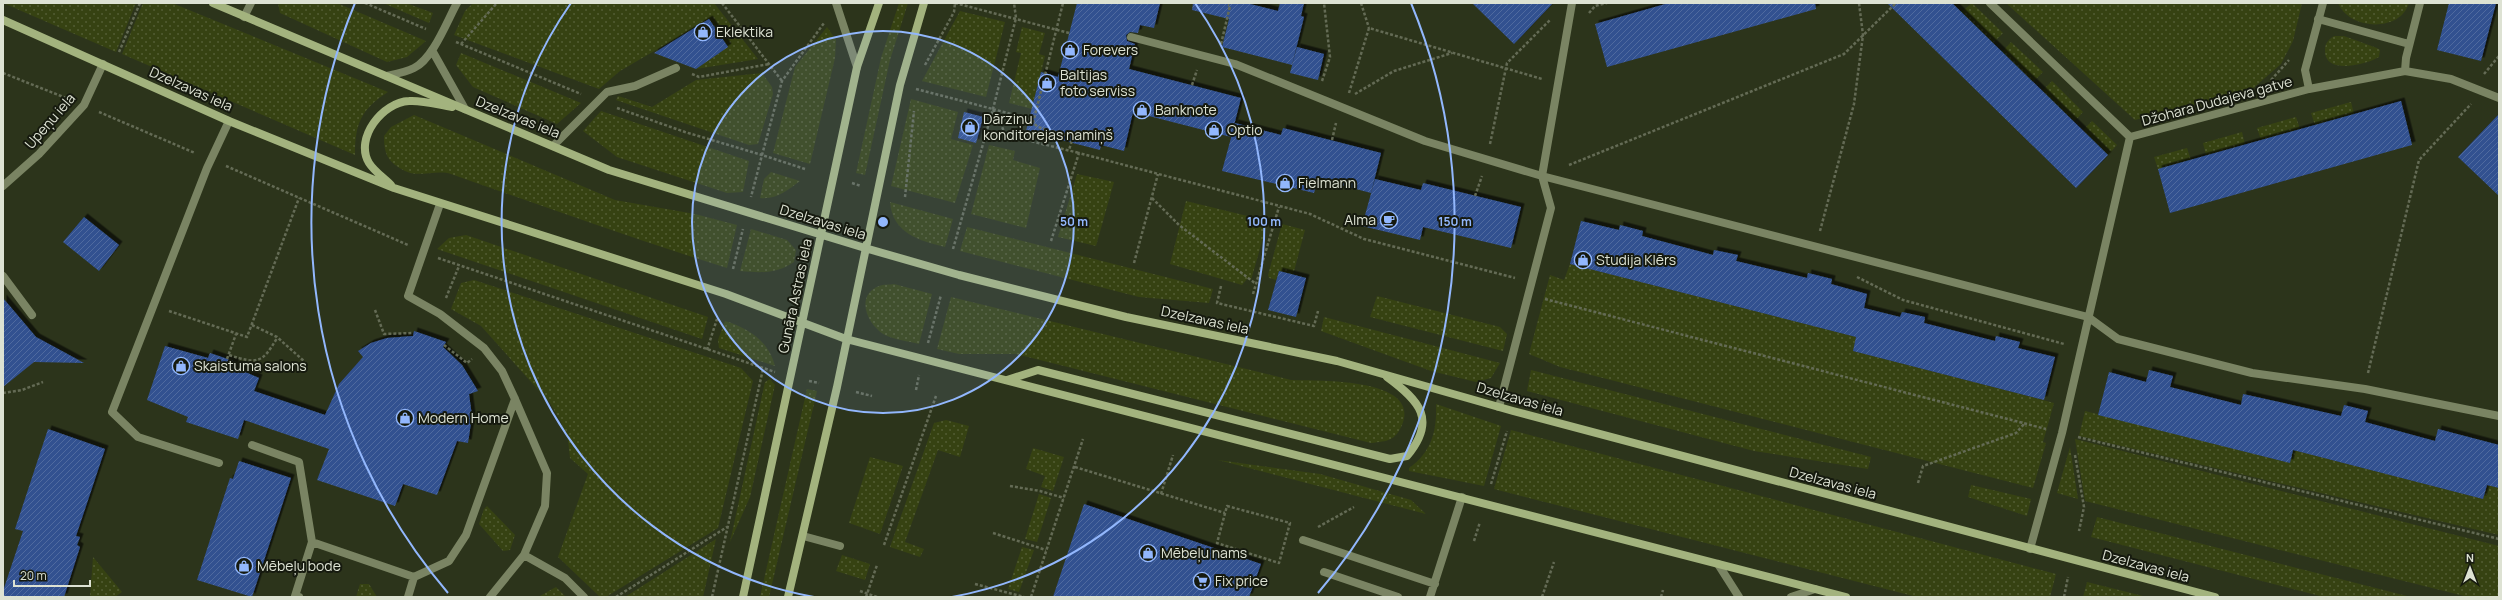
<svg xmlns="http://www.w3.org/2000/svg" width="2502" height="600" viewBox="0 0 2502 600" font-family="Manrope,sans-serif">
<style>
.grass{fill:url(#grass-dots)}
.building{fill:url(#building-hatch);filter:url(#shadow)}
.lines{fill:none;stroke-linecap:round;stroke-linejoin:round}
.path{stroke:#646b55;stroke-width:2.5;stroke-dasharray:3 2;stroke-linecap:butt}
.lane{stroke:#7a8463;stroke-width:8}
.street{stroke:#7a8463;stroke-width:8}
.secondary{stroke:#a3b37e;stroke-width:8}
.ring{fill:none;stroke:#92b7fd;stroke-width:2}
.labels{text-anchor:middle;stroke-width:4;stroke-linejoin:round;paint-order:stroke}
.poi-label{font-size:14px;fill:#dde2d3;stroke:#161a0f;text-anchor:start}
.street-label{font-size:14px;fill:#dde2d3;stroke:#161a0f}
.centre{fill:#92b7fd;stroke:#161a0f;stroke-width:2}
.ring-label{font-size:12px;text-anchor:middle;font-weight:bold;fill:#92b7fd;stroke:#161a0f;stroke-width:4;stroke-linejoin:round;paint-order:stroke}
</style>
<defs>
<pattern id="grass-dots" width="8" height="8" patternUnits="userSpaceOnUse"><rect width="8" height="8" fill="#364212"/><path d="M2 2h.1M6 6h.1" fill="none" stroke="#535d34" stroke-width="1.8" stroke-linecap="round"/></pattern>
<pattern id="building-hatch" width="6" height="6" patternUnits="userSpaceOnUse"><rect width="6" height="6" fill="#325190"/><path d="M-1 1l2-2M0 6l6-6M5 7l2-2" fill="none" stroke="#4f6a9f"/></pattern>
<filter id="shadow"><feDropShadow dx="3.5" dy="-3.5" stdDeviation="0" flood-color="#0009"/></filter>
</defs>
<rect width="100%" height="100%" fill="#2c341b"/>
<path class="grass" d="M3 3H136L116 52Z
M143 3H172L388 92C361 109 355 124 355 155L122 54Z
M278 3H337L426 41 407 57 387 62 280 13Z
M383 3H406L433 13 429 23Z
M473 3H714L758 59 696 69 728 47 709 19 620 71 599 89 454 35 465 11Z
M899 3H908L890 60 865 175 856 173 881 58Z
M1972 3 2003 33 1993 43 1961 12Z
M2006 3H2302L2293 41 2281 64 2251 90 2135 120Z
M2338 3H2409C2400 33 2349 30 2338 3Z
M960 11 1005 22 986 97 922 81Z
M827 27 836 40 835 58 810 164 773 153 795 67Z
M1022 27 1045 33 1039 54 1045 56 1032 109 1009 103 1021 53 1016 52Z
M2334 36H2344L2377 48 2380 50 2379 57C2365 65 2324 75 2325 50 2325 43 2329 39 2334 36Z
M2011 42 2043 72 2033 82 2002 52Z
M461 53 581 103 557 124 473 87 456 65Z
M762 73 772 87 773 94 758 144 749 145 616 100 618 96 652 107 696 80Z
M2052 81 2083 112 2074 122 2042 91Z
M911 99 958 112 951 139 973 145 955 203 891 186Z
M2351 102 2354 114 2315 125 2311 113Z
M601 111 749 161 743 192 727 193 617 157 583 131Z
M414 115 615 200 695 214 737 225 727 268C634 239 542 206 451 174 437 169 418 178 405 171 388 162 384 155 384 136L391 127Z
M2296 117 2300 129 2261 140 2257 128Z
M2092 121 2117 145 2108 155 2082 131Z
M2242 132 2245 144 2206 155 2203 143Z
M989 145 1015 151 1013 160 1040 168 1026 228 971 214Z
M2187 148 2191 160 2158 169 2154 157Z
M771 172 800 181C788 190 776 200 760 198L764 179Z
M1077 174 1114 182 1096 246 1058 237Z
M1186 201 1268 221 1251 280 1247 279 1242 285 1170 264Z
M890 202 953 219 945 247C920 241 892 233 890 202Z
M1282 224 1305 230 1293 275 1279 271 1276 280 1269 278 1268 275Z
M967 227 1213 289 1209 303 1139 297 960 251Z
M751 229 787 240 796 250 794 262C776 274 761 273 740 271Z
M466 235 708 317 702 339 437 249 449 238Z
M1570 264 1856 337 1853 351 2054 403 2043 442 2046 443 2033 488 1560 367 1529 354 1550 275 1564 280Z
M474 280 741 368 753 381 718 528 606 597H600L558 557 588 474 570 458 568 440 561 422 550 403 481 326 451 309 461 283Z
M894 284 932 294 919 344C908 341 895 340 885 335 868 326 854 296 879 286 883 284 890 285 894 284Z
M1377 296 1500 327 1507 334 1503 351 1370 317Z
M951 297 1291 380C1316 381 1422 377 1402 425 1395 441 1388 441 1371 443L1016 354H959L937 349Z
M1324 317 1500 363 1491 378 1476 382 1431 371 1321 331Z
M725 321C749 328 769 342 775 366L719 348 718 340Z
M1531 370 1871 457 1868 469 1754 451 1527 391Z
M770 379 775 385 750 497 730 542 765 382Z
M807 389 817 391 769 597H760Z
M1436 404 1501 426 1484 486 1409 471V468C1432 452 1437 430 1436 404Z
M2085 411 2290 463 2293 450 2483 499 2487 485 2499 488V535L2079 436Z
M946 420 969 426 960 457 938 450 905 542 924 549 920 557 890 547 934 423Z
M1511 430 2056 574 2050 597H1917L1494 489Z
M2075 439 2499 546V597H2468L2085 501Z
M2070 447 2078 499 2057 493Z
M1033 448 1064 457 1053 491 1041 487 1045 476 1026 469Z
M870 457 903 466 880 534 849 523Z
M1218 460 1320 474 1411 500 1426 514Z
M1971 485 2031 499 2027 516 1968 497Z
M1039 494 1051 498 1037 542 1025 539Z
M487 506 515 535 510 550 503 551 479 524 484 509Z
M2097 517 2411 597H2324L2091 537Z
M716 539 703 597H625Z
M1022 547 1034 550 1019 592 1008 589Z
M842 555 870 564 865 580 836 571Z
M93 557 122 592 115 597H90Z
M2087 582 2147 597H2083Z
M360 584H369L377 597H356Z
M556 587 566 597H538Z"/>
<path class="building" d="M1077 3H1160L1154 28 1140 25 1138 33 1130 32 1126 35 1127 41 1135 44 1129 69 1241 98 1231 137 1133 112 1124 151 1101 145 1100 150 1026 131 1041 72 1058 77Z
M1193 3H1246L1278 11 1280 3H1304L1301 16 1304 17 1292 65 1222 47 1229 19 1192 10Z
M1472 3H1553L1514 44Z
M1669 3H1815L1816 9 1607 67 1595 24Z
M1887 3H1952L2108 155 2076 188Z
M2449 3H2496L2481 61 2437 50Z
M709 19 728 47 696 69 654 53Z
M1297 47 1324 54 1318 80 1290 73Z
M2401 101 2412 145 2170 213 2158 169Z
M964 112 983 117 976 143 958 138Z
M2499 114V196L2458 157Z
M1235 123 1281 135 1283 128 1381 153 1371 193 1318 179 1314 193 1222 171Z
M1375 179 1421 190 1423 183 1521 207 1511 248 1423 227 1420 240 1362 226Z
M84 217 119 245 99 271 63 242Z
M1581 221 1619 230 1620 225 1643 231 1642 236 1713 255 1714 250 1738 255 1736 261 1807 278 1808 273 1832 279 1831 284 1867 294 1864 308 1900 317 1902 312 1925 317 1924 323 1995 341 1996 336 2020 342 2018 348 2055 357 2044 400 1853 351 1856 337 1570 264Z
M1279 271 1306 278 1296 317 1268 310Z
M3 298 36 337 84 363 34 362 3 387Z
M414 331 446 342 443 347 462 365 478 391 469 394 472 416 468 443 457 441 437 495 403 484 395 506 317 480 329 449 244 420 238 439 186 422 188 417 147 400 165 346 208 358 210 353 236 362 234 367 259 378 254 391 325 415 339 384 363 357 358 351 371 343 387 338 413 336Z
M2149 370 2173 376 2170 387 2241 405 2243 394 2341 416 2344 405 2368 411 2365 422 2435 441 2438 429 2499 445V488L2487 485 2483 499 2293 450 2290 463 2098 415 2109 372 2146 382Z
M48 429 105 449 76 536 80 537 77 545 80 547 64 597H3V591L23 531 15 529Z
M239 461 291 478 252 597 197 580 230 478 233 479Z
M1084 504 1261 564 1249 597H1053Z"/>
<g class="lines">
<path class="path" d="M365 3 426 29
M722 3 782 81
M955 3 1069 33
M1361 3 1369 28
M1589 13 1595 6 1607 3
M456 42 581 94
M461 44 497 3
M1221 44 1230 6 1228 5
M119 52 140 3
M925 65 954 12 955 3
M3 73 66 98
M692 74 699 77 769 64
M2484 74 2499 56
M2271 80 2289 60
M1322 81 1330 57 1324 3
M1192 85 1197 70
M916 89 993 109 1006 135 1079 153
M1349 93 1369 28 1542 79
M1355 94 1394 71 1452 53
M617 108 685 132 762 155 751 197
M993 109 1029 119 1038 127 1073 137 1069 150
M99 112 195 153
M1033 123 1063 3
M1332 140 1336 123
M1490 144 1507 63 1551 19
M1569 165 1844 54 1896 3
M226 166 408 245
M805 169 762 155 782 81 824 23
M852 183 861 186
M1475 196 1482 176
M905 197 914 111
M1152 198 1179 225 1256 284
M1820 231 1854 104 1863 35 1859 3
M1051 241 1079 153 1310 214 1364 239 1515 278
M953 249 993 109 1016 18 1014 3
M438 258 775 372
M1134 263 1158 174
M733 269 743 229
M1857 277 1903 300 2064 344
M1221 286 1217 303 1314 326 1318 311
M1253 294 1279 207
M446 298 459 266
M1545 299 2046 429
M375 310 384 334 413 333
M169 311 247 337 299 198
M252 325 277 337 305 362
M928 343 941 295
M444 345 467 363 472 359
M707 350 717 319
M229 355C257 364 262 364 277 338
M227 359 236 334
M2368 373 2419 160 2471 104
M809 381 819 383
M916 390 919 375
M856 392 872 396
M3 393 22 390 43 382
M2078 437 2499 539
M2075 455 2084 507 2079 531
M1075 467 1225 513
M1918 483 1923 466 2016 433 2024 424
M1491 484 1507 431
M1010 486 1040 491 1064 498
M1161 494 1173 455
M1227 506 1290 523 1279 563 1217 543Z
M1318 527 1354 507
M993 533 1046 550
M1474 541 1480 522
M884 545 936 396
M975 584 1024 597
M860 591 877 597
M616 597 727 527
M712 597 763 369
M866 597 877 565
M1031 597 1083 439
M1542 597 1554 562
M1661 597 1663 590
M2064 597 2068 577"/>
<path class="lane" d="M836 3 857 67
M244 17 251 3
M433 52 465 109
M387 76C396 74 406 72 414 68 433 59 447 21 457 3
M553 146 607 92 635 86 676 68
M440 204 408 296 440 314 484 348 502 371 515 399 547 473 545 506 524 555
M3 276 32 315
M252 445 299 462 312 542 414 577 449 561 466 535 515 399
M219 463 138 437 112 412 207 168 229 121
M803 536 840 546
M1303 540 1435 584
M1718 564 1739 597
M1324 572 1398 597
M299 597 295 596 312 542
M408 597 414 577
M490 597 524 555 565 578 584 597
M1430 597 1462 497
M1791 597 1815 589"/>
<path class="street" d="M1572 3 1542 176 2088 317 2118 339 2252 373 2365 389 2499 416
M1990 3 2130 137 2309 89 2405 71 2451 79 2499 98
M2318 19 2409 44
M1131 37 1235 64 1425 141 1542 176 1551 208 1499 407
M2405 71 2406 58 2420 3
M2309 89 2305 70 2323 3
M3 186 39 154 84 105 103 64
M2030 549 2062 433 2130 137"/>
<path class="secondary" d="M213 3 609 170 865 248 959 275 1126 317 1337 361 1513 411 2215 597
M3 20 229 121 394 188 726 294 846 339 1846 597
M391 185C385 179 374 171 369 163 354 138 383 102 409 101 423 100 439 105 452 107
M1007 380 1038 370 1390 459 1407 456C1437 420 1420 401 1387 377
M743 597 857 67 879 3
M788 597 837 387 900 85 924 3"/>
</g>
<circle cx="883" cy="222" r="191" fill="#92b7fd" fill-opacity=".12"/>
<g class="ring">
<circle cx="883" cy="222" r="191"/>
<path d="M814 597A381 381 0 0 1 571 3M1195 3A381 381 0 0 1 952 597"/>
<path d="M448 593A572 572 0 0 1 355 3M1411 3A572 572 0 0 1 1318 593"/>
</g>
<defs>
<symbol id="shop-ring" viewBox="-11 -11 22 22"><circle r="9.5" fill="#161a0f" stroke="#92b7fd" stroke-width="1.5"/><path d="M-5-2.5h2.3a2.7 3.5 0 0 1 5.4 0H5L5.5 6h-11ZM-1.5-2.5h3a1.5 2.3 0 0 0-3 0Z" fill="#92b7fd"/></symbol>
<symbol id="cafe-ring" viewBox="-11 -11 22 22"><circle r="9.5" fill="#161a0f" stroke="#92b7fd" stroke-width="1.5"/><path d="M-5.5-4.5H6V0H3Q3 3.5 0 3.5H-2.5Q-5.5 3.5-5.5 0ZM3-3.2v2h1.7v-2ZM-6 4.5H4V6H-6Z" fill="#92b7fd"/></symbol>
<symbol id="supermarket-ring" viewBox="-11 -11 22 22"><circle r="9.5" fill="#161a0f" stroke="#92b7fd" stroke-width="1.5"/><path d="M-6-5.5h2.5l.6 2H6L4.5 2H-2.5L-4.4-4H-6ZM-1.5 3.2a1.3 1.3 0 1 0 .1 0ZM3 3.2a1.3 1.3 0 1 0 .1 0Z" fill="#92b7fd"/></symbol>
</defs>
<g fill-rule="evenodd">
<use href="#shop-ring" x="693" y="22" width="20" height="20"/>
<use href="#shop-ring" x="1060" y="40" width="20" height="20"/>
<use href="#shop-ring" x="1037" y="73" width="20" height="20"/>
<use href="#shop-ring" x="1132" y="100" width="20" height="20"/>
<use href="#shop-ring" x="960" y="117" width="20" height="20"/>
<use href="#shop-ring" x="1204" y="120" width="20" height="20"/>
<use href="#shop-ring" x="1275" y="173" width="20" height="20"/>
<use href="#cafe-ring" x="1379" y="210" width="20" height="20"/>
<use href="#shop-ring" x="1573" y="250" width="20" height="20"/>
<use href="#shop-ring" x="171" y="356" width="20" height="20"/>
<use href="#shop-ring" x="395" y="408" width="20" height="20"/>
<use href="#shop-ring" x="1138" y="543" width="20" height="20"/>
<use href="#shop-ring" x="234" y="556" width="20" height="20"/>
<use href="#supermarket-ring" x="1192" y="571" width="20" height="20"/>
</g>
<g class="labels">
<g class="poi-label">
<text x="716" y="37">Eklektika</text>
<text x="1083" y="55">Forevers</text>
<text x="1060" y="80">Baltijas<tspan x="1060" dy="16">foto serviss</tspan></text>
<text x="1155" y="115">Banknote</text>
<text x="983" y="124">Dārziņu<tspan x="983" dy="16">konditorejas namiņš</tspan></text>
<text x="1227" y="135">Optio</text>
<text x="1298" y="188">Fielmann</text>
<text x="1376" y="225" text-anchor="end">Alma</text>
<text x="1596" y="265">Studija Klērs</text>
<text x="194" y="371">Skaistuma salons</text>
<text x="418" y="423">Modern Home</text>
<text x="1161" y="558">Mēbeļu nams</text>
<text x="257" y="571">Mēbeļu bode</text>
<text x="1215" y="586">Fix price</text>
</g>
<g class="street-label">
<text transform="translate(191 89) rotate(24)" y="5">Dzelzavas iela</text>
<text transform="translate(2217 101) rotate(-15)" y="5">Džohara Dudajeva gatve</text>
<text transform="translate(518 117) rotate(22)" y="5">Dzelzavas iela</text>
<text transform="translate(50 121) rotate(-49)" y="5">Upeņu iela</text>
<text transform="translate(823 222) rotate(17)" y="5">Dzelzavas iela</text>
<text transform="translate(795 296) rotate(-78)" y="5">Gunāra Astras iela</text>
<text transform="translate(1205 320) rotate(12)" y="5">Dzelzavas iela</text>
<text transform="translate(1520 399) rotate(16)" y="5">Dzelzavas iela</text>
<text transform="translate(1833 483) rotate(15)" y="5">Dzelzavas iela</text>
<text transform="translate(2146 566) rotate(15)" y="5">Dzelzavas iela</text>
</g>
</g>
<circle cx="883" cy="222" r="6" class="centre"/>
<g class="ring-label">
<text x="1074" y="226">50 m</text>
<text x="1264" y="226">100 m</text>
<text x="1455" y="226">150 m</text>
</g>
<rect width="2502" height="600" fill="none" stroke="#dde2d3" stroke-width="8"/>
<g transform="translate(2470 568)" stroke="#161a0f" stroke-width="3" paint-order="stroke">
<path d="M0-3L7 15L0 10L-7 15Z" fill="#dde2d3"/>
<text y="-6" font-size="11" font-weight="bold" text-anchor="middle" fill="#dde2d3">N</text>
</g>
<path d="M14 580v6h76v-6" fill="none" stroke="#dde2d3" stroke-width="2"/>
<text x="20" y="580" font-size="12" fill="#dde2d3" stroke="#161a0f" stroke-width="3" paint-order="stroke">20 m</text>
</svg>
